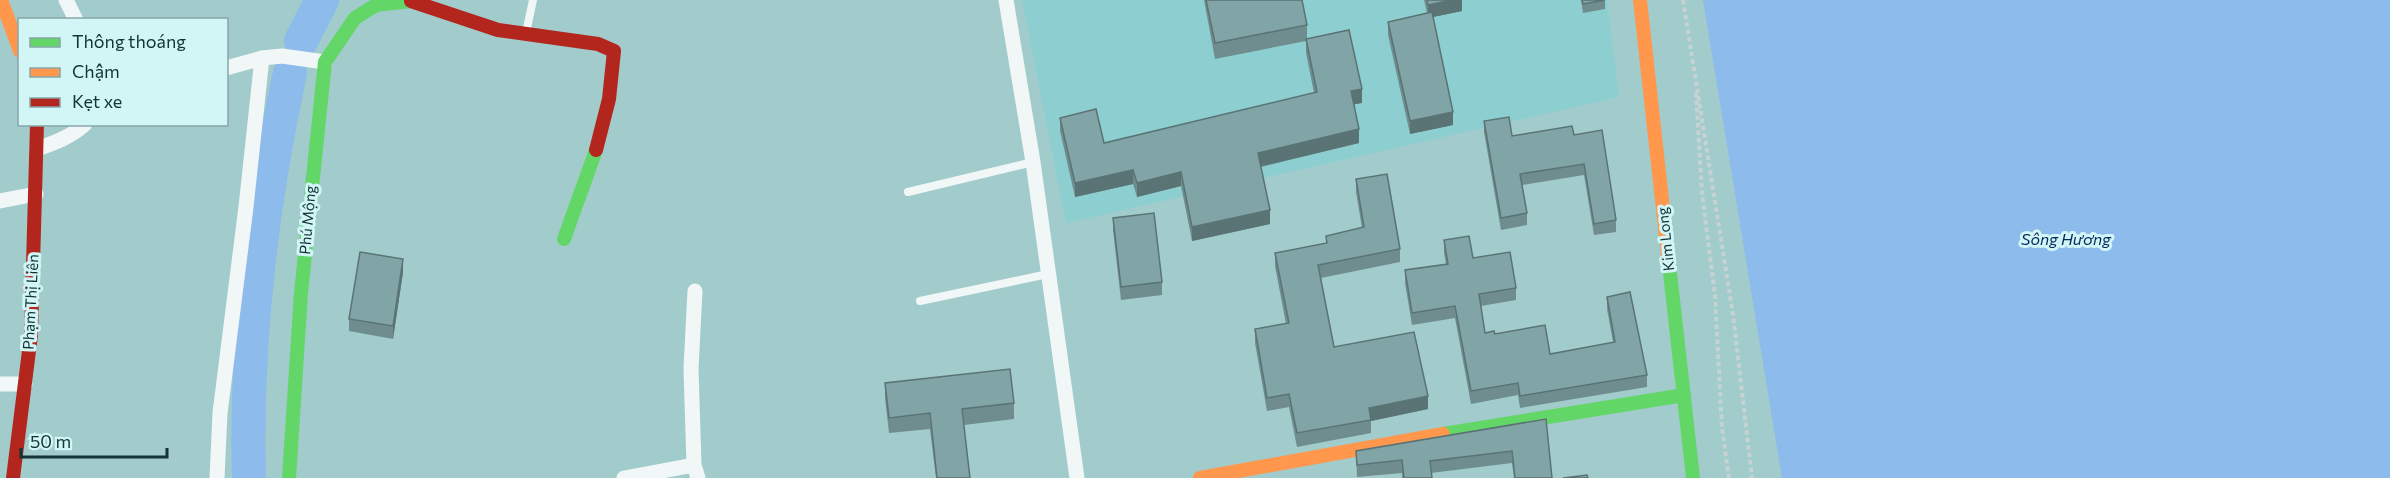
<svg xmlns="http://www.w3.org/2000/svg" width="2390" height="478" viewBox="0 0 2390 478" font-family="Commissioner,sans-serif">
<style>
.built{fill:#8dcfd1}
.water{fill:#8dbbec}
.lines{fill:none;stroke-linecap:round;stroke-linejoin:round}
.river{stroke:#8dbbec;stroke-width:34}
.path{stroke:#c5d3d3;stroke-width:4;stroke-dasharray:4.5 3;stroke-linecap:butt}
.lane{stroke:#f1f7f7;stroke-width:8}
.street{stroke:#f1f7f7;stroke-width:15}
.fast{stroke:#63d668;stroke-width:14}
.slow{stroke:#ff974d;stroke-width:14}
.jam{stroke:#b3261e;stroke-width:14}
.wall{fill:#6f8d8f}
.shaded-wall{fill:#5a7374}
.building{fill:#81a4a6;stroke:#5a7374;stroke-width:1.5}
.labels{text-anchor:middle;stroke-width:6;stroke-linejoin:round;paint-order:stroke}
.street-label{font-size:15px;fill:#133334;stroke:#d2f5f6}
.water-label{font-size:16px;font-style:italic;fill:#032a5f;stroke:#d2f5f6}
</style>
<rect width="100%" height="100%" fill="#a2cbcc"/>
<path class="built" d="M1022 0H1607L1619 97 1066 223Z"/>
<path class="water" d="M1703 0H2390V478H1782Z"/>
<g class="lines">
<path class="river" d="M301 41 322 0
M249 478C245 344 262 203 290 73"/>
<path class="path" d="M1683 0 1733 315 1752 478
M1696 93 1702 193 1715 296 1722 428 1729 478"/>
<path class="lane" d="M526 33 533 0
M908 192 1033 162
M920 301 1048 274"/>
<path class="street" d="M66 0 76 20
M1006 0 1033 162 1077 478
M226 68 262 58 282 56 325 62
M37 149C54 143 71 137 85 124
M0 201 36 194
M695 291 691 369 694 465 698 478
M0 384H25
M217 478 220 413 246 207 262 58
M624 478 694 465"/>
<path class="fast" d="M564 239 596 150
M1669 264 1693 478
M1443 434 1684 395
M289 478 301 293 325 62 355 18 376 5 411 1"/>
<path class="slow" d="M1 0 20 51
M1640 0 1669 264
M1200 478 1443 434"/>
<path class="jam" d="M411 1 498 30 598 44 614 51 609 99 596 150
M13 478 31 335 37 124"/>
</g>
<path class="wall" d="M1204 0H1302L1307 25V39L1362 103 1354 104 1359 143 1261 167 1270 224 1192 241 1181 186 1137 197 1133 184 1075 197 1060 131V118L1104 143 1314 93 1306 53V41L1215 59Z
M1424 0H1462V11L1433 17 1453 125 1410 134 1388 35V22L1427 13Z
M1581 0H1605V9L1583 13Z
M1484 121 1512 136 1574 135 1616 220V232L1594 235 1584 175 1522 185 1527 213V225L1501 230 1484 132Z
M1356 179 1400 249V262L1321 278 1334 347 1428 409 1371 421V433L1297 447 1289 407 1267 411 1255 343V329L1286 324 1275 266V253L1326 243V236L1362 228 1356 192Z
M1113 218 1162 282V295L1121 300 1113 230Z
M1444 240 1473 258 1516 288V300L1481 306 1485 333 1495 334 1550 354 1613 342 1607 309V297L1647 375V387L1520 408 1518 395 1471 404 1455 318 1412 325 1405 283V270L1446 264 1444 253Z
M403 272 393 339 349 331V319Z
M885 383 1014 403V419L964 425 970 478H936L930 429 889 433 885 398Z
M1546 419 1552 478H1514L1512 463 1431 473 1432 478H1402V473L1357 477 1356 451Z"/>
<path class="shaded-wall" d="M1453 0H1462V11L1428 18V5Z
M1362 89V103L1351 105V91Z
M1453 112V125L1410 134V121Z
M1359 129V143L1258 167V153Z
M1133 170V184L1075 197V183Z
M1181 172V186L1137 197V183Z
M1270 210V224L1192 241V227Z
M403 259V272L393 339V326Z
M1428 396V409L1371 421 1369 408Z"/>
<path class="building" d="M1206 0H1302L1307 25 1215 43Z
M1427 0H1453L1428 5Z
M1582 0H1605L1583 4Z
M1432 12 1453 112 1410 121 1388 22Z
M1349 30 1362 89 1351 91 1359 129 1258 153 1270 210 1192 227 1181 172 1137 183 1133 170 1075 183 1060 118 1096 109 1104 143 1317 92 1306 39Z
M1509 117 1512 136 1572 126 1574 135 1602 130 1616 220 1594 224 1584 164 1520 174 1527 213 1501 218 1484 121Z
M1387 174 1400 249 1318 265 1334 347 1414 332 1428 396 1369 408 1371 420 1297 433 1289 394 1267 398 1255 329 1289 323 1275 253 1327 243 1326 236 1364 227 1356 179Z
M1154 213 1162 282 1121 287 1113 218Z
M1469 236 1473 258 1510 252 1516 288 1479 294 1485 333 1494 331 1495 334 1545 325 1550 354 1615 342 1607 297 1630 292 1647 375 1520 396 1518 383 1471 391 1455 306 1412 313 1405 270 1448 264 1444 240Z
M360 252 403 259 393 326 349 319Z
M1010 369 1014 403 962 409 970 478H937L930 413 889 418 885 383Z
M1546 419 1552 478H1515L1512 451 1430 461 1432 478H1404L1402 460 1357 465 1356 451Z
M1587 475 1588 478H1563Z"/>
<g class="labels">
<g class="street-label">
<text transform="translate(308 220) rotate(-85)" y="5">Phú Mộng</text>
<text transform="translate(1666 239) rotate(-96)" y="5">Kim Long</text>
<text transform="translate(31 302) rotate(-87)" y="5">Phạm Thị Liên</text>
</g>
<g class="water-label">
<text x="2066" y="245">Sông Hương</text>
</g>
</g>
<rect x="18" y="18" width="210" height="108" fill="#d2f5f6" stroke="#86a7a8" stroke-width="1.5"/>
<rect x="30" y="38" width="30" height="9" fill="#63d668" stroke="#86a7a8" stroke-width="1.5"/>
<text x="72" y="48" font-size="18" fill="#133334">Thông thoáng</text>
<rect x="30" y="68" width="30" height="9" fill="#ff974d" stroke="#86a7a8" stroke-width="1.5"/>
<text x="72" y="78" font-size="18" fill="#133334">Chậm</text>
<rect x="30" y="98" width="30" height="9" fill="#b3261e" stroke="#86a7a8" stroke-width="1.5"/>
<text x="72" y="108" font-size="18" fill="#133334">Kẹt xe</text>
<path d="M21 448v9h146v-9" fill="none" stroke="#133334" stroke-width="3"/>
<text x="30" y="448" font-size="18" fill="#133334" stroke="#d2f5f6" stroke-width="4.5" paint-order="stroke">50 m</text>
</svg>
